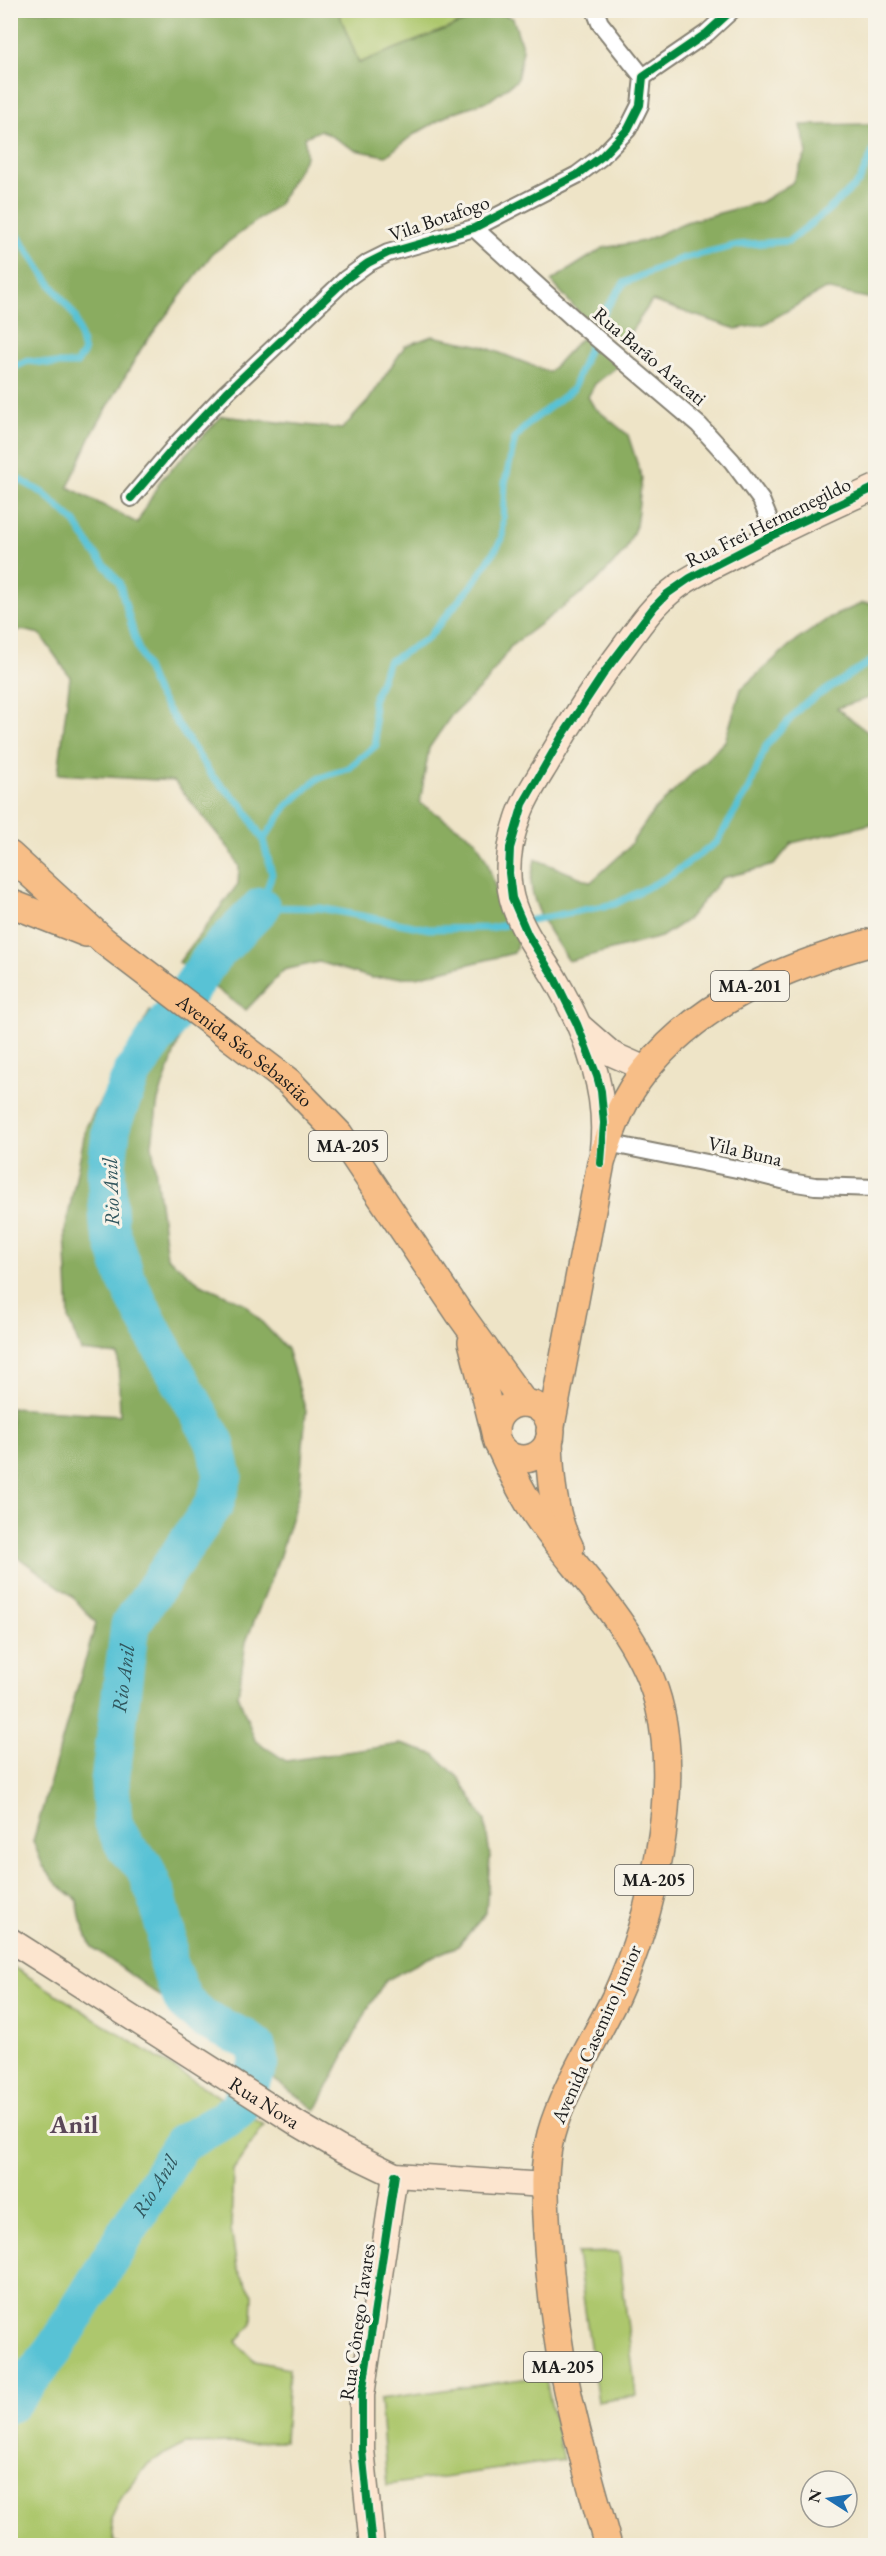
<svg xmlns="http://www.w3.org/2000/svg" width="886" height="2556" viewBox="0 0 886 2556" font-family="'EB Garamond',serif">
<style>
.green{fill:#adc76d;stroke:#647244;stroke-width:1.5}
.forest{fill:#8aac60;stroke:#53643e;stroke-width:1.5}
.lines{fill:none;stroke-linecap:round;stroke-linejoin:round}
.stream{stroke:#59c2d5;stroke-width:7}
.river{stroke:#59c2d5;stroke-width:39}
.street-casing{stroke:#858072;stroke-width:20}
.secondary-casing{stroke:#858072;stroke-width:27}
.primary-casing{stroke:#858072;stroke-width:30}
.street{stroke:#fff;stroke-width:16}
.secondary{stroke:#fce5cf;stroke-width:24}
.primary{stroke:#f7be87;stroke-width:27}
.cycleway-casing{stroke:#f7f3e8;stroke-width:11}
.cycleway{stroke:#00873e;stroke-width:8}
.labels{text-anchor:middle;stroke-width:6;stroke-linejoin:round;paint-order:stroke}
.shield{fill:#f7f3e8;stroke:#5e5c59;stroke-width:1.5}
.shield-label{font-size:18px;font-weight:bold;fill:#1c1c1c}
.street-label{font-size:20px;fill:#1c1c1c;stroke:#f7f3e8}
.water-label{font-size:21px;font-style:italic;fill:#31565d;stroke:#f7f3e8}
.district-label{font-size:26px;font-weight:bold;fill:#5b4859;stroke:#f7f3e8}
</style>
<rect width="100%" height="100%" fill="#f7f3e8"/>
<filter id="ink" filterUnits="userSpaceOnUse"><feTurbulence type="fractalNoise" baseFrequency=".0167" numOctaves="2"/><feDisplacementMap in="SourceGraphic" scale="12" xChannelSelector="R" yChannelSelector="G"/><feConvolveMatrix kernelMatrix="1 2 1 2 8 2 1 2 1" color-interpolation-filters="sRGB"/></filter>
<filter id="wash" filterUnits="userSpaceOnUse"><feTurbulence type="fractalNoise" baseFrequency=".008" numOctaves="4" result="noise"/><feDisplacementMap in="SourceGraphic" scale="24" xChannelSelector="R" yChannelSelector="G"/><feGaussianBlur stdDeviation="1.35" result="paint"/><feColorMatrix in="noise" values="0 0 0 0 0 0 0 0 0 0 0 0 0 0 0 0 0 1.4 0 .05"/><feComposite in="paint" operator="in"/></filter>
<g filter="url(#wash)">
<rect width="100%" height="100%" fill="#eee4c7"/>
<path class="green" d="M338 11H492L359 63Z
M10 1965 264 2125 233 2170 231 2229 237 2268 253 2295 252 2324 236 2342 255 2361 289 2368 285 2442 185 2444 149 2463 122 2496 111 2519 114 2541 120 2545H11Z
M619 2252 636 2396 598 2402 577 2253Z
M545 2376 563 2460 387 2485 380 2399Z"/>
<path class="forest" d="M10 11H338L359 63 492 11 513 18 523 50 517 80 490 100 452 113 413 135 386 156 355 150 321 130 305 137 306 157 278 205 212 254 141 349 93 432 68 487 137 523 161 480 222 416 342 429 368 401 405 346 432 336 482 346 549 372 581 338 618 366 595 384 588 397 594 407 628 435 642 478 636 526 625 551 595 583 511 646 487 681 451 716 429 748 420 803 475 839 487 861 503 912 518 941 514 953 417 977 372 978 319 962 284 970 246 1010 179 962 238 884 239 867 231 851 174 781 58 774 70 677 40 634 22 630 11 632Z
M875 124V297L867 298 825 289 764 324 736 329 652 301 625 340 582 316 551 281 603 248 644 241 686 222 761 202 792 183 807 152 801 125Z
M863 603 875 604V696L837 708 875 738V816L871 824 792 843 774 865 722 878 687 920 661 937 569 961C554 939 533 910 531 883 531 875 534 866 535 859L591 882 627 849 653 812 725 741 741 689 790 645 829 618Z
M150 1011 182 1032 158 1100 152 1144 167 1257 201 1284 244 1303 287 1349 306 1411 299 1493 279 1558 246 1642 238 1695 255 1740 286 1761 400 1744 434 1754 460 1779 485 1821 490 1857 486 1913 458 1946 426 1959 385 1981 370 2005 316 2110 91 1946 81 1921 77 1900 57 1884 43 1866 33 1841 96 1623 72 1596 11 1552V1408L120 1415 118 1355 81 1351 69 1320 65 1231 86 1127Z"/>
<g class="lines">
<path class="stream" d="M10 224 49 282 75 316 84 352 76 364H53L28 361 10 369
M601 319 607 307 624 283 680 259 738 245 789 241 827 211 859 182 876 145
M10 474 43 493 74 521 94 552 119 582 137 645 156 692 212 776 243 806 263 840 272 874 261 907 320 908 429 929 490 928 615 904 668 877 717 842 749 788 766 746 803 705 876 658
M263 840 287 806 317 779 349 768 376 745 373 701 388 662 427 639 476 580 502 539 505 483 515 438 528 424 573 389 590 345"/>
<path class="river" id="s1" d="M10 2404 54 2350 181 2144 227 2118 239 2108 260 2061 256 2047 246 2039 203 2019 184 2002 168 1964 166 1932 157 1897 144 1866 126 1848 113 1823 110 1782 130 1625 215 1503 223 1476 215 1442 154 1334 126 1279 109 1225 106 1173 112 1123 132 1074 212 957 261 907"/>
</g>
</g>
<g filter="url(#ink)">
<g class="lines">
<defs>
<path id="street" d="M595 10 600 23 643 77
M474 228 573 318 699 425 732 461 761 500 775 534
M131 498 177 444 227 392 346 279 368 263 388 253 474 228 577 175 601 157 628 129 640 105 643 77 707 33 732 10
M607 1143 742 1170 790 1182 815 1186 876 1188"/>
<g id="secondary">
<path d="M581 1027 612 1054 646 1069"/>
<path d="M602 1149C609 1089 584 1028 554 977 540 954 523 932 514 906 505 879 508 848 517 821 523 801 535 783 546 765 570 723 596 683 626 644 641 623 656 602 677 587 694 574 714 566 733 556 779 531 827 509 876 487"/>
<path id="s2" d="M10 1940 298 2124 339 2148 395 2175 544 2185"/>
<path d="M372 2546 362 2450V2395L395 2175"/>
</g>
<g id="primary">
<path id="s3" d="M10 855 104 941 289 1082 339 1134 459 1313 524 1403"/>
<path d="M10 903 86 933"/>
<path d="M472 1342 495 1432"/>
<circle cx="523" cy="1431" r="28"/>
<path d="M550 1431 601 1163C610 1132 623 1098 644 1072 701 999 789 965 876 941"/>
<path d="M549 1440C550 1477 553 1515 570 1548"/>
<path d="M501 1449C514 1478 528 1506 548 1531 590 1586 644 1639 660 1709 680 1795 652 1917 616 1996 596 2038 563 2090 551 2134 542 2167 545 2200 547 2234 550 2283 556 2332 565 2380 576 2436 593 2491 608 2546"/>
</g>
</defs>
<use href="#street" class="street-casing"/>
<use href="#secondary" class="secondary-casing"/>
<use href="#primary" class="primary-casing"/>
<use href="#street" class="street"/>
<use href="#secondary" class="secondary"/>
<use href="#primary" class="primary"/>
<defs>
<path id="cycleway" d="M131 498 177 444 227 392 346 279 368 263 388 253 474 228 577 175 601 157 628 129 640 105 643 77 707 33 732 10
M601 1163 604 1123 601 1091 597 1076 577 1024 555 979 528 935 512 898 509 873 510 848 523 804 561 738 606 670 654 607 667 594 690 578 775 534 876 487
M372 2546 362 2450V2395L395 2175"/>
</defs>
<use href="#cycleway" class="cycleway-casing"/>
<use href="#cycleway" class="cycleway"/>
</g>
</g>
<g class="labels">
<g class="shield">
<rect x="711" y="971" width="78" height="30" rx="4.5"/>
<rect x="309" y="1131" width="78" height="30" rx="4.5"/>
<rect x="615" y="1865" width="78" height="30" rx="4.5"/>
<rect x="524" y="2352" width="78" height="30" rx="4.5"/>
</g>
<g class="shield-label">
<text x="750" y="992">MA-201</text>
<text x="348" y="1152">MA-205</text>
<text x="654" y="1886">MA-205</text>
<text x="563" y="2373">MA-205</text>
</g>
<g class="street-label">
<text transform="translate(439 218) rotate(-19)" y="7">Vila Botafogo</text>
<text transform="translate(650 356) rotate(40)" y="7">Rua Barão Aracati</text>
<text transform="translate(768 522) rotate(-26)" y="7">Rua Frei Hermenegildo</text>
<text dy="7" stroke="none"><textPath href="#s3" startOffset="306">Avenida São Sebastião</textPath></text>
<text transform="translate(745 1151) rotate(13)" y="7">Vila Buna</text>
<text transform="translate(596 2034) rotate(-66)" y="7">Avenida Casemiro Junior</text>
<text dy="7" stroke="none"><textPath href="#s2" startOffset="302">Rua Nova</textPath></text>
<text transform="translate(357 2322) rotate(-82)" y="7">Rua Cônego Tavares</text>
</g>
<g class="water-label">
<text transform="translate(111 1192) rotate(-92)" y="7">Rio Anil</text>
<text dy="7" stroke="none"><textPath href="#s1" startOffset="874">Rio Anil</textPath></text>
<text dy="7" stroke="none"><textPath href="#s1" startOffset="262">Rio Anil</textPath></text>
</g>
<g class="district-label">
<text x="74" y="2133">Anil</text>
</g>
</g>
<rect width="886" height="2556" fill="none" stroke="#f7f3e8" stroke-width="36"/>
<g transform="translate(829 2499) rotate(282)"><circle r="28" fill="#f7f3e8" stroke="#9f9d96" stroke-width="1.5"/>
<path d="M0-4.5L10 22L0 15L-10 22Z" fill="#1f6fb2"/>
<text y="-9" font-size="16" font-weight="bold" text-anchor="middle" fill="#1c1c1c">N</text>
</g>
</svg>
